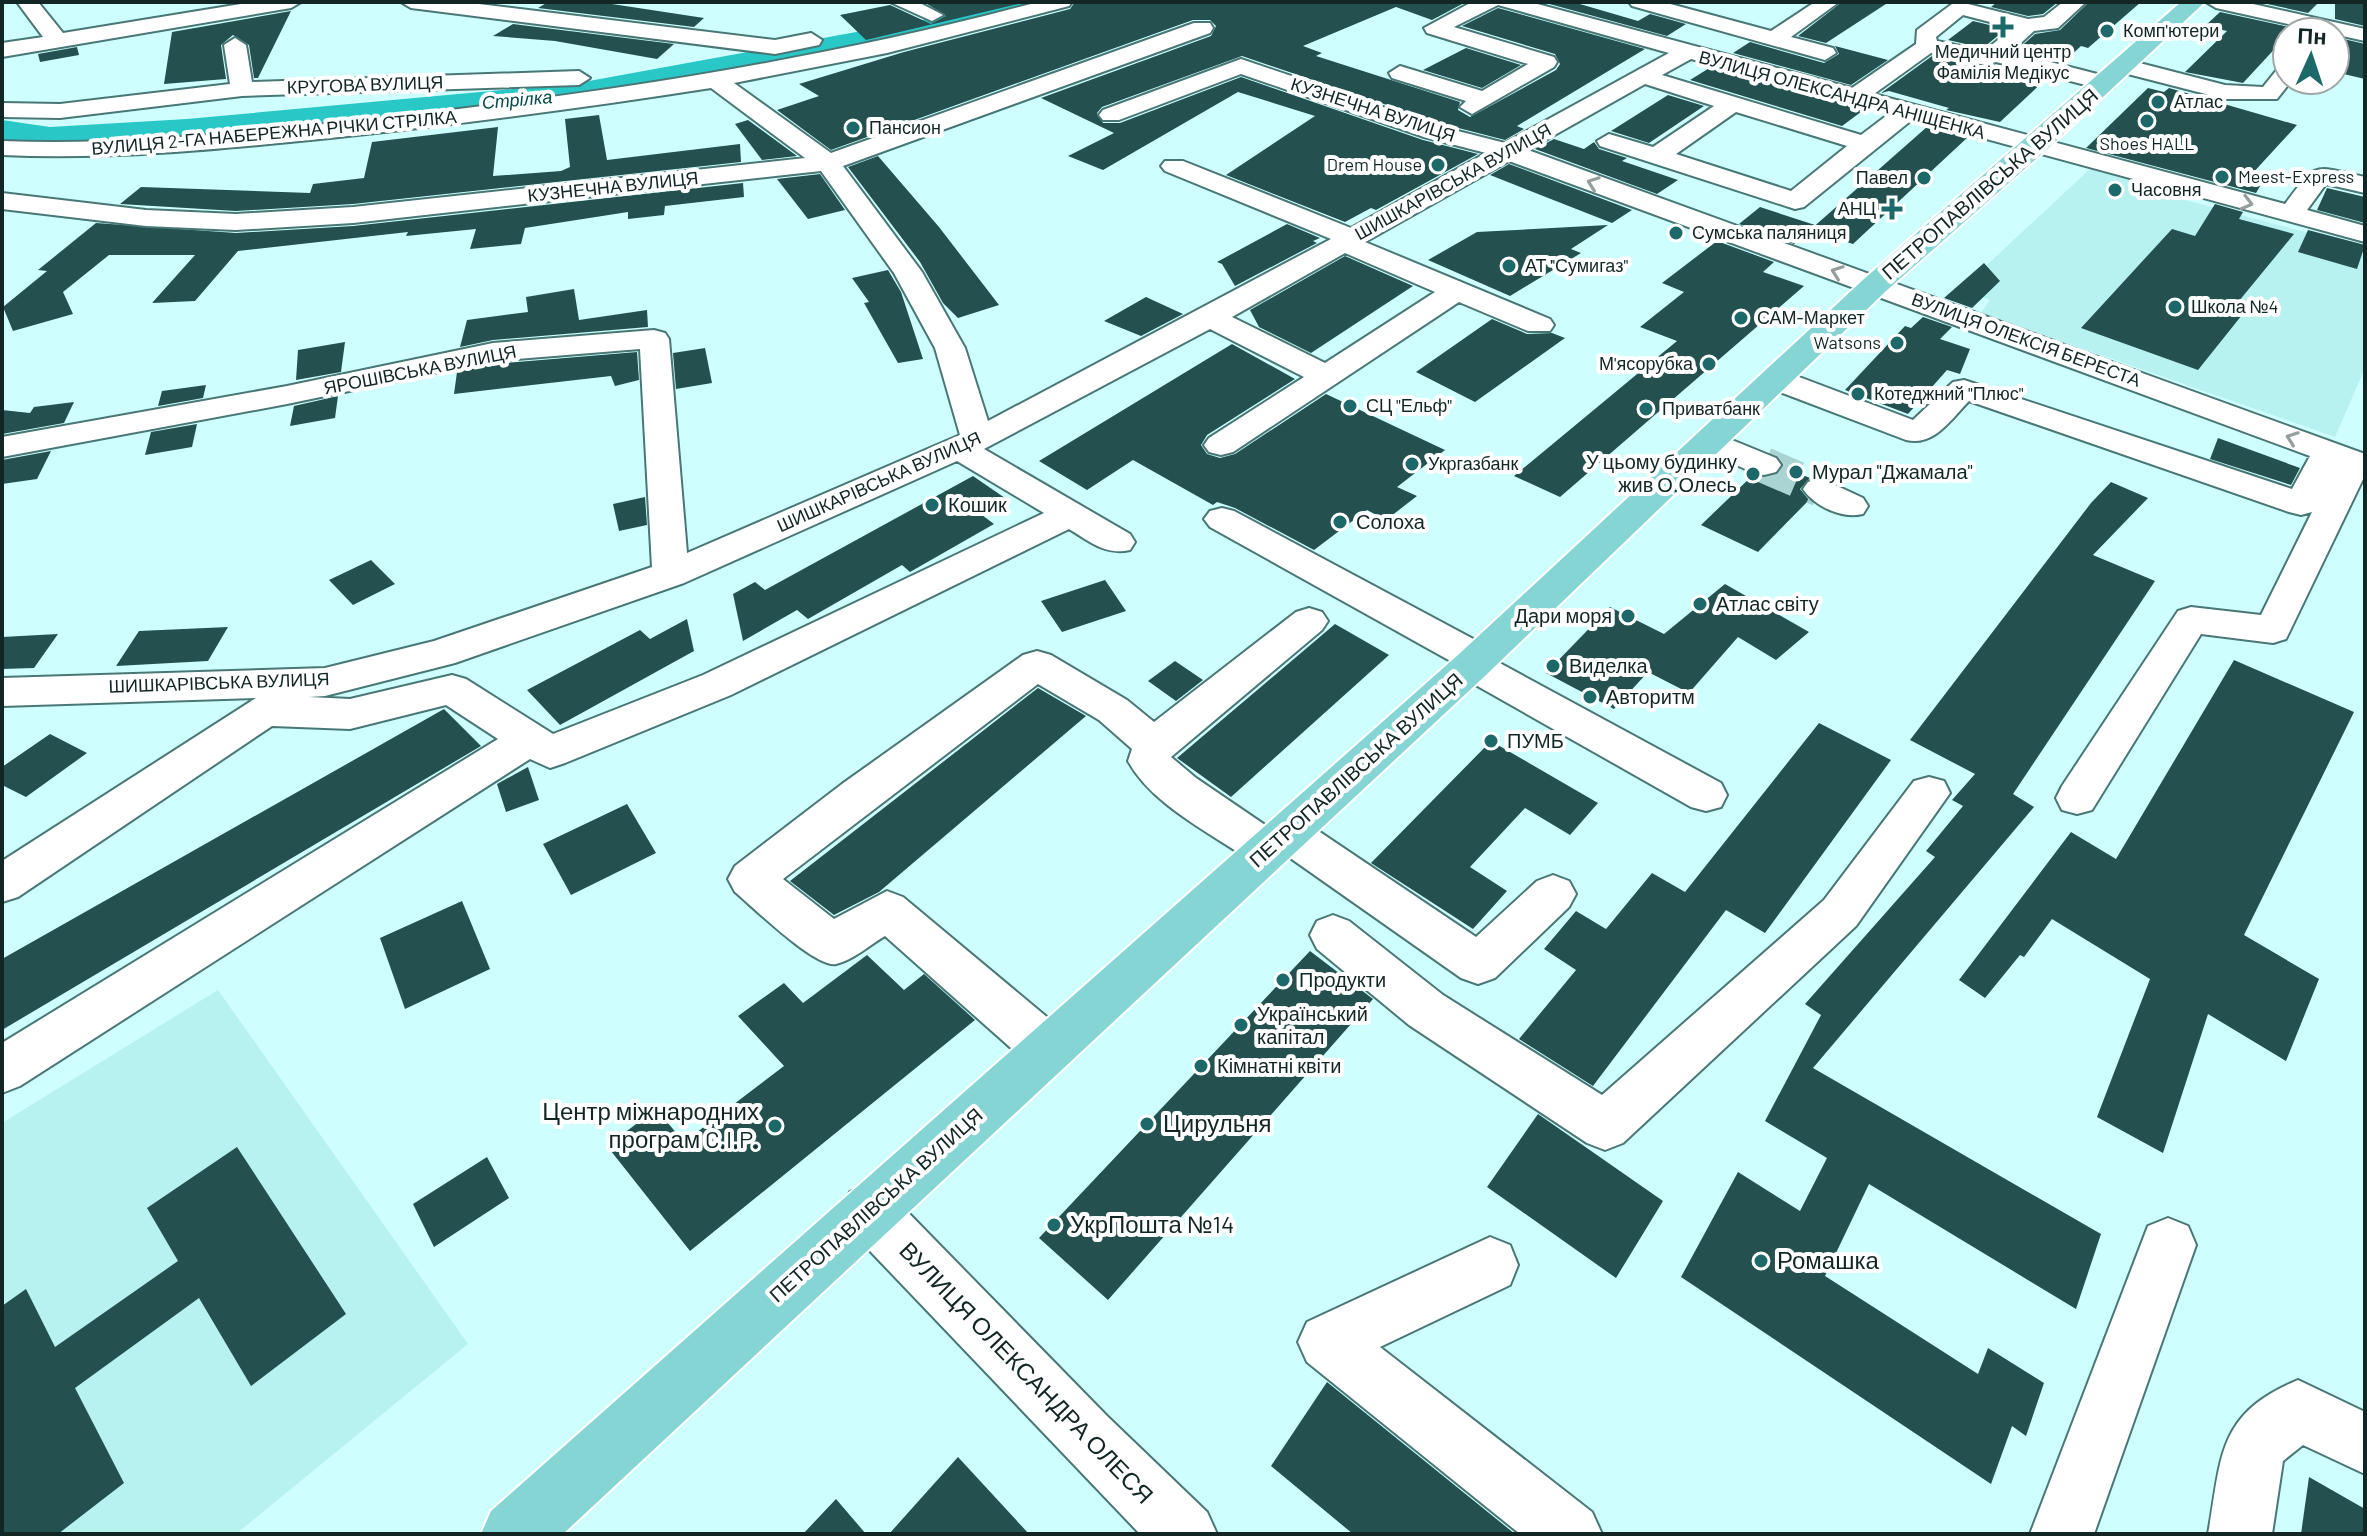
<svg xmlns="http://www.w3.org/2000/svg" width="2367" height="1536" viewBox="0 0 2367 1536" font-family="Barlow,sans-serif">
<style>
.built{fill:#b7f1f0}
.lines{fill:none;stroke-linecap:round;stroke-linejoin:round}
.river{fill:#2ac7c7;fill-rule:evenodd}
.building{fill:#245050}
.minor-tunnel{stroke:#a9d4d3;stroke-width:36;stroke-dasharray:36 18;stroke-linecap:butt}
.minor-casing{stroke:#497776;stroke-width:4}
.major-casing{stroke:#fff;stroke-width:4}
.minor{fill:#fff;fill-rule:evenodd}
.major{fill:#86d5d5;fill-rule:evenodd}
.oneway{stroke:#959d9d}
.poi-dot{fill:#1d6969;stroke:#fff;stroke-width:3}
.labels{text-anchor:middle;stroke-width:8;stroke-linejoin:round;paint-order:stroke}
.far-poi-label{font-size:18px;fill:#132626;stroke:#fff;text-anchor:start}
.far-street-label{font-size:18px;fill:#132626;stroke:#fff}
.far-water-label{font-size:18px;font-style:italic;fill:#054949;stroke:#fff}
.street-label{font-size:20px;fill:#132626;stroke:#fff}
.poi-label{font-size:20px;fill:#132626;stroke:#fff;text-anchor:start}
.near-poi-label{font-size:24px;fill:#132626;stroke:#fff;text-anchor:start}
.near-street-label{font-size:24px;fill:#132626;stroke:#fff}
</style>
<rect width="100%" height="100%" fill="#cefffe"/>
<path class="built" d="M2090 169 2166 189 2163 194 2365 248V368L2335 437 1981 313 1990 300 1961 289Z
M218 990 468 1344 236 1534H2V1123Z"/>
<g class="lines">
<path class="river" d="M988 2H1039L1034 9 931 38 578 105 187 141 50 149 2 142V120L50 127 187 119 578 83 927 19Z"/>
</g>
<path class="building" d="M548 2H599L704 18 694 27 538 8Z
M924 2H1026L866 40 840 15 890 5 931 24 946 16Z
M1075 2H1466L1432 20 1396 7 1303 46 1322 53 1316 56 1460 102 1458 110 1470 117 1556 70 1560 64 1555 54 1462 26 1498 8 1645 49 1517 126 1524 129 1505 140 1443 124 1242 56 1102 107 1097 113 1103 123H1120L1241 77 1423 140 1478 154 1376 210 1371 208 1345 222 1226 175 1315 116 1238 92 1103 170 1068 156 1114 133 1041 98 1211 36 1216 26 1210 20H1193L831 150 777 110 819 96 799 84 904 52 1070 9Z
M1542 2H1573L1638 21 1650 14 1686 24 1667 36Z
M1842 2H1889L1826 43 1798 36Z
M1997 2H2058L2043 14 2028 16 1991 7Z
M2089 2H2141L2088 48 2081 46 2064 62 2017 50 2035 34 2060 30Z
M2258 2H2319L2308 13Z
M2335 2H2365V26L2335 19Z
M291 11 258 78H254L249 45 233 35 221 45 226 79 164 84 172 32Z
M2220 12 2294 28 2243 83 2185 72 2227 31 2205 26Z
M1973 21 2006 29 1983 48 1948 40Z
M513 24 674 44 657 59 555 41 493 36Z
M2335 37 2365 44V79L2335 72Z
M1750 42 1824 63 1839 54 1835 46 1888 60 1851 85 1733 53Z
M77 47 79 55 40 62 38 54Z
M1466 48 1521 65 1482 88 1423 70Z
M1932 56 1984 68 1996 65 2047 78 2000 122 1946 110 1949 108 1889 91 1881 93Z
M1711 67 1865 109 1842 126 1690 80Z
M2148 88 2164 92 2169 88 2297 125 2251 175 2265 178 2256 193 2086 148Z
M1668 95 1704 106 1649 143 1611 131Z
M599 115 607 160 740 144 741 162 353 204 236 211 120 204 141 187 310 193 313 184 364 178 372 142 498 127 493 176 561 171 570 167 565 119Z
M748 120 797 156 762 160 735 124Z
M1928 126 1968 137 1853 244 1810 230Z
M1554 139 1584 149 1594 142 1599 149 1627 158 1622 161 1678 180 1657 194 1535 149Z
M878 156 939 227 999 305 958 318 943 303 920 262 848 167Z
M1509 164 1632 210 1612 223 1490 175Z
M820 174 845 210 808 219 777 179Z
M743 183 744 197 665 206 664 215 628 219V212L525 228 521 244 470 249 476 229 406 236 408 232 238 251 195 301 152 303 195 255H109L63 292 73 314 13 331 3 307 47 271 38 270 96 223 236 233 353 226Z
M2327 188 2365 197V223L2317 210Z
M2215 204 2243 212 2239 219 2294 234 2239 301 2250 305 2198 370 2081 328 2172 229 2195 236Z
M1760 207 1815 225 1794 244 1739 224Z
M1287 224 1320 238 1313 241 1317 243 1235 286 1222 264 1217 262Z
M1608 225 1571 249 1581 253 1510 296 1428 260 1477 232Z
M2308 230 2365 245 2357 269 2298 252Z
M1717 241 1774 262 1763 272 1804 286 1560 497 1514 476 1677 341 1640 327 1684 292 1662 283Z
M1345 256 1413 286 1311 353 1259 327 1250 310Z
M1984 263 2000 281 1972 308 1944 298Z
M888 270 901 292 923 359 898 363 864 303 869 302 852 278Z
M574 289 579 320 647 310 648 327 493 340 460 347 467 320 528 312 526 297Z
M1146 297 1183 314 1141 336 1104 321Z
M1923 317 1952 327 1940 339 1970 349 1960 374 1947 370 1908 414 1845 390 1905 326 1911 328Z
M1492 319 1527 334 1552 333 1565 338 1475 402 1416 372Z
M345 342 341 372 296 380 298 350Z
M1232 344 1295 379 1207 435 1201 445 1207 454 1220 458 1235 454 1326 394 1445 450 1397 487 1417 496 1386 520 1367 510 1314 550 1235 508 1217 502 1213 505 1133 460 1087 490 1039 461Z
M705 348 712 383 676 389 673 353Z
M637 352 639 380 615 386 611 376 454 394 457 372 493 364Z
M206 385 203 398 158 406 162 391Z
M338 396 335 418 290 426 294 406Z
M74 402 64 423 2 434V410L30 413 34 407Z
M197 424 192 447 145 455 151 432Z
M2218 438 2300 468 2291 485 2210 459Z
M51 451 37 479 2 484V460Z
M1783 467 1810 478 1800 489 1809 500 1758 552 1701 525 1753 475H1777Z
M973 476 1005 498 978 512 994 524 910 572 902 565 808 619 797 610 743 641 733 594 755 582 765 590Z
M2111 482 2148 498 2093 555 2155 581 2013 794 2034 807 1813 1068 2101 1234 2076 1309 1869 1184 1825 1276 1978 1374 1988 1348 2044 1383 2026 1436 2012 1426 1991 1484 1681 1277 1738 1172 1800 1211 1827 1158 1765 1121 1821 1015 1805 1004 1935 857 1926 851 1963 806 1952 800 1975 774 1910 740 2091 503Z
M645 497 647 525 619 531 613 504Z
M371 560 395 584 353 605 329 580Z
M1105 580 1126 611 1062 632 1041 601Z
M1725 584 1809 632 1776 660 1738 637 1689 693 1648 672 1614 709 1546 673 1610 607 1664 634Z
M687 619 694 651 560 725 527 690 640 630 650 639Z
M1335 624 1389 655 1231 797 1177 758Z
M228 627 208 661 116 666 139 631Z
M58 634 34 668 2 669V637Z
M2234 660 2354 712 2244 935 2319 979 2286 1061 2208 1014 2163 1153 2097 1117 2150 979 2052 919 2024 957 2020 955 1985 998 1959 980 2071 832 2116 859Z
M1175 661 1203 680 1176 701 1148 681Z
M1038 688 1086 716 879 892 834 915 790 881Z
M444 709 481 746 2 1030V959Z
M1819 723 1891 760 1765 933 1726 910 1593 1086 1519 1039 1576 970 1544 949 1576 911 1606 929 1652 873 1685 892Z
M50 734 87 753 26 797 2 785V767Z
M1491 741 1598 803 1570 835 1525 808 1470 867 1507 891 1473 929 1371 863Z
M528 767 539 800 506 812 497 784Z
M627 804 656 853 571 895 543 844Z
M462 901 490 969 405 1009 380 938Z
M1310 951 1373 999 1108 1300 1039 1238Z
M867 955 904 990 924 974 975 1020 690 1251 607 1146 656 1109 684 1142 784 1066 738 1016 784 983 803 1003Z
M1538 1114 1663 1201 1616 1278 1487 1187Z
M237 1147 346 1314 251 1386 199 1298 75 1388 124 1483 58 1534H2V1306L26 1289 55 1347 178 1261 147 1208Z
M487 1157 509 1198 434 1247 413 1204Z
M1327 1382 1515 1534H1353L1271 1466Z
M958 1457 1029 1534H889Z
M2309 1477 2365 1509V1534H2301Z
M836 1499 866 1534H803Z"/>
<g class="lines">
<path class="minor-tunnel" d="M1764 465 1820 489"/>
<defs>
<path id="minor" d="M17 2H38L63 33 253 2H301L291 8 2 57V43L43 37Z
M401 2H462L775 40 811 33 822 40 819 45 775 54 411 8Z
M890 2H918L943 15 932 21Z
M1038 2H1072L1069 6 887 53 734 83 831 153 1194 23H1210L1213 28 1210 33 843 166 922 272 965 348 988 421 1331 239 1165 171 1161 166 1165 161H1183L1351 228 1486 153 1424 137 1241 74 1119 120H1103L1099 115 1103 110 1241 59 1442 127 1505 143 1669 53 1498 5 1454 27 1554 57 1557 62 1554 67 1472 114 1460 107 1466 101 1392 78 1389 73 1400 66 1482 91 1528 64 1427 33 1424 28 1472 2H1530L1852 88 1916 44 1917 30 1952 4 1960 2 2028 19 2044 17 2063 2H2086L2058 28 2034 31 2011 52 2113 78 2116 83 2113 88 2105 90 1996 62 1985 65 1931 53 1874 94 2285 204C2318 160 2312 166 2365 177V193L2326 184 2307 210 2365 226V242L1913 119 1804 207 1795 209 1600 146 1597 141 1609 134 1653 147 1714 106 1645 84 1528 150 2365 454V475L2286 639 2273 643 2201 634 2092 810 2077 814 2062 810 2056 798 2062 786 2178 611 2191 607 2261 615 2312 512 2301 515 2289 512 1969 401C1951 419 1934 447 1906 440L1764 386 1759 379 1764 372H1786L1913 420 1953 382 1964 380 2292 489 2310 456 1509 161 1365 242 1550 319 1554 325 1550 331H1528L1459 302 1233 452 1221 455 1209 452 1204 445 1209 438 1304 377 1210 329 984 449 1130 534 1135 542 1130 550C1106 556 1089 541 1069 529L731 695 565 763 550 768 530 759 20 1086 2 1093V1043L498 739 446 705 350 729 272 726 18 897 2 902V861L256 698 2 706V678L325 668 434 641 652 567 640 349 493 361 287 404 2 457V437L287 386 493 343 654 330 665 333 669 339 687 553 960 435 935 348 894 273 821 171 353 223 236 230 146 226 2 209V193L146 210 236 214 353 207 805 158 711 88C584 108 458 124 330 138 221 149 112 160 2 155V141C130 146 256 131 383 118 604 93 823 60 1038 2ZM1963 15 2013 28 1984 51 1937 41 1936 37ZM1691 59 1890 113 1861 135 1662 75ZM1736 112 1847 146 1791 191 1676 154ZM1345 253 1435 292 1325 363 1232 317ZM957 461 1044 513 703 675 553 734 466 679 452 675 350 699 309 697 325 696 455 663 684 583Z
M1629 2H1663L1771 31 1815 2H1839L1791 37 1833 48 1836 53 1825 60 1632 6Z
M2206 2H2244L2365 29V41L2216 8Z
M235 38 246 45 252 82 579 71 590 78 579 85 242 96 60 118 2 117V103L60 104 230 84 224 45Z
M2124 59 2225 85 2263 87 2279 67 2287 65V80H2292L2277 99H2225L2116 71 2113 66Z
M1710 431 1776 458 1781 465 1776 472 1764 475 1752 472 1698 448 1694 441 1698 434Z
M1820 478 1863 498 1868 506 1863 514C1843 519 1815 507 1803 489L1808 482Z
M1222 508 1234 511 1492 649 1496 661 1721 783 1727 795 1721 807 1706 811 1691 807 1458 675 1454 663 1210 527 1204 519 1210 511Z
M1309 608 1322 612 1328 621 1322 630 1171 757 1196 778 1268 827 1272 820 1287 815 1302 820 1476 937 1537 881 1553 875 1569 881 1576 894 1569 907 1495 978 1478 984 1461 978 1286 855 1283 861 1267 867 1251 861C1211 833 1152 805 1128 761L1132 749 1099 720 1038 684 783 879 834 919 887 891 903 897 1066 1033 1073 1049 1066 1065 1048 1071 1030 1065 885 936C870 945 853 960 836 964 815 968 753 907 735 892L728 879 735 866 842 784 1023 655 1037 651 1051 655 1127 700 1154 722 1296 612Z
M1929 777 1944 781 1950 793 1856 926 1623 1143 1605 1150 1587 1143 1409 1025 1317 949 1310 935 1317 921 1333 915 1349 921 1443 995 1602 1095 1824 900 1914 781Z
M869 1185 888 1192 1107 1416 1207 1512 1217 1534H1140L850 1230 842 1211 850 1192Z
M2168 1218 2188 1226 2196 1245 2094 1534H2030L2148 1226Z
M1490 1237 1510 1245 1518 1265 1510 1285 1380 1347 1592 1512 1602 1534H1520L1307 1362 1298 1342 1307 1322Z
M2298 1380 2365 1412V1474L2303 1445 2283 1461 2272 1534H2208C2222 1457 2216 1414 2298 1380Z"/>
<path id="major" d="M2181 2H2205L2045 151 1886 291 1486 675 563 1534H481L491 1511 1458 655 1864 279Z"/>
</defs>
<use href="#minor" class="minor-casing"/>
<use href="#major" class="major-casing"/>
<use href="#minor" class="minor"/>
<use href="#major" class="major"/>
</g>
<defs><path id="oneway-chevron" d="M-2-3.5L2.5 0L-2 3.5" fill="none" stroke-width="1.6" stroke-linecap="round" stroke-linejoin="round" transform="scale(2)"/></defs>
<g class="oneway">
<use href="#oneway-chevron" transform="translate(1593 183) rotate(-160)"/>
<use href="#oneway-chevron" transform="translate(2247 203) rotate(15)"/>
<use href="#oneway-chevron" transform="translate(1837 272) rotate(-160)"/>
<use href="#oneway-chevron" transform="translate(2292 438) rotate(-160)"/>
</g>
<g class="poi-dot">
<path d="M1999 15h8v8h8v8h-8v8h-8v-8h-8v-8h8z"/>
<circle cx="2107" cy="31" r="8"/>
<circle cx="2158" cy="102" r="8"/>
<circle cx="2147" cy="121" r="8"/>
<circle cx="853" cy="128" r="8"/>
<circle cx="1438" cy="165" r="8"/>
<circle cx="2222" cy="177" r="8"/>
<circle cx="1924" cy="178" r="8"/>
<circle cx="2115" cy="190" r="8"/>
<path d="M1888 197h8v8h8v8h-8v8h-8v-8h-8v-8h8z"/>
<circle cx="1676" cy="233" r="8"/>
<circle cx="1509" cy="266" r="8"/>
<circle cx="2175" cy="307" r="8"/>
<circle cx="1741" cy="318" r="8"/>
<circle cx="1897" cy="343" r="8"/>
<circle cx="1709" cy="364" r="8"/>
<circle cx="1858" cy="394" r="8"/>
<circle cx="1350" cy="406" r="8"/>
<circle cx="1646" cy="409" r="8"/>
<circle cx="1412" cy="464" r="8"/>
<circle cx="1796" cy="472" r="8"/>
<circle cx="1753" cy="474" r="8"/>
<circle cx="932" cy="505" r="8"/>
<circle cx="1340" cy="522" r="8"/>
<circle cx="1700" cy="604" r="8"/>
<circle cx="1628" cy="616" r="8"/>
<circle cx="1553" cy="666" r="8"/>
<circle cx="1590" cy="697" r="8"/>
<circle cx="1491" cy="741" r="8"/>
<circle cx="1283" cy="980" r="8"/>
<circle cx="1241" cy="1025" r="8"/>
<circle cx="1201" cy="1066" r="8"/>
<circle cx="1147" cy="1124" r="8"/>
<circle cx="775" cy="1126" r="8"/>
<circle cx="1054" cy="1225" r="8"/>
<circle cx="1761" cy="1261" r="8"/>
</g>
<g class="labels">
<g class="far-poi-label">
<text x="2123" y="37">Комп'ютери</text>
<text x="2003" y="58" text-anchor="middle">Медичний центр<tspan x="2003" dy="21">Фамілія Медікус</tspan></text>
<text x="2174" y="108">Атлас</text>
<text x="869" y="134">Пансион</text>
<text x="2147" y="150" text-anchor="middle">Shoes HALL</text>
<text x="1422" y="171" text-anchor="end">Drem House</text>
<text x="2238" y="183">Meest-Express</text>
<text x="1908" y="184" text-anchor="end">Павел</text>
<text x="2131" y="196">Часовня</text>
<text x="1876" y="215" text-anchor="end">АНЦ</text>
<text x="1692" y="239">Сумська паляниця</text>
<text x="1525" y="272">АТ "Сумигаз"</text>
<text x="2191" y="313">Школа №4</text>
<text x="1757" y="324">САМ-Маркет</text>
<text x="1881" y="349" text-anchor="end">Watsons</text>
<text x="1693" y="370" text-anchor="end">М'ясорубка</text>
<text x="1874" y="400">Котеджний "Плюс"</text>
<text x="1366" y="412">СЦ "Ельф"</text>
<text x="1662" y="415">Приватбанк</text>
<text x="1428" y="470">Укргазбанк</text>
</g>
<g class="far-street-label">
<text transform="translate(365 85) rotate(-2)" y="6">КРУГОВА ВУЛИЦЯ</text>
<text transform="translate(1842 95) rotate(15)" y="6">ВУЛИЦЯ ОЛЕКСАНДРА АНІЩЕНКА</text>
<text transform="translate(1373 110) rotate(18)" y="6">КУЗНЕЧНА ВУЛИЦЯ</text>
<text transform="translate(274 133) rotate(-5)" y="6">ВУЛИЦЯ 2-ГА НАБЕРЕЖНА РІЧКИ СТРІЛКА</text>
<text transform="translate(1453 182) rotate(-29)" y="6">ШИШКАРІВСЬКА ВУЛИЦЯ</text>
<text transform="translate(613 187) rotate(-6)" y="6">КУЗНЕЧНА ВУЛИЦЯ</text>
<text transform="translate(2026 340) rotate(20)" y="6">ВУЛИЦЯ ОЛЕКСІЯ БЕРЕСТА</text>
<text transform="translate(420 370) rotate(-11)" y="6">ЯРОШІВСЬКА ВУЛИЦЯ</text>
<text transform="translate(879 482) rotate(-24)" y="6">ШИШКАРІВСЬКА ВУЛИЦЯ</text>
<text transform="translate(219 683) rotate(-2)" y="6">ШИШКАРІВСЬКА ВУЛИЦЯ</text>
</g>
<g class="far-water-label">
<text transform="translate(517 100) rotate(-5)" y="6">Стрілка</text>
</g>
<g class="street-label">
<text transform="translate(1990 184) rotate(-41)" y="7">ПЕТРОПАВЛІВСЬКА ВУЛИЦЯ</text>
<text transform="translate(1356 770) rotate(-42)" y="7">ПЕТРОПАВЛІВСЬКА ВУЛИЦЯ</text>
<text transform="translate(876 1205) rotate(-42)" y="7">ПЕТРОПАВЛІВСЬКА ВУЛИЦЯ</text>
</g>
<g class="poi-label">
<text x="1737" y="469" text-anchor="end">У цьому будинку<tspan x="1737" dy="23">жив О.Олесь</tspan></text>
<text x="1812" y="479">Мурал "Джамала"</text>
<text x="948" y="512">Кошик</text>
<text x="1356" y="529">Солоха</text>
<text x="1716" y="611">Атлас світу</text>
<text x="1612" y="623" text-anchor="end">Дари моря</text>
<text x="1569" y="673">Виделка</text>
<text x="1606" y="704">Авторитм</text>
<text x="1507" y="748">ПУМБ</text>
<text x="1299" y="987">Продукти</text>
<text x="1257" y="1021">Український<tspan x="1257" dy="23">капітал</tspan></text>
<text x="1217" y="1073">Кімнатні квіти</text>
</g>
<g class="near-poi-label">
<text x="759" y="1120" text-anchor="end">Центр міжнародних<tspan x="759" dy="28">програм C.I.P.</tspan></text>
<text x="1163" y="1132">Цирульня</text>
<text x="1070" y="1233">УкрПошта №14</text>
<text x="1777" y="1269">Ромашка</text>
</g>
<g class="near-street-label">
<text transform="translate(1026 1373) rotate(46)" y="8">ВУЛИЦЯ ОЛЕКСАНДРА ОЛЕСЯ</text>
</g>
</g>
<rect width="2367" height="1536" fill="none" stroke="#132626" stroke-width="8"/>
<g transform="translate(2311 56) rotate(3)"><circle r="38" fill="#ffffff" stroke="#a1a8a8" stroke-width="2"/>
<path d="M0-6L14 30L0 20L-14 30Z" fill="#1d6969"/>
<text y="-12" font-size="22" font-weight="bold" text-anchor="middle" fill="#132626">Пн</text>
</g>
</svg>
